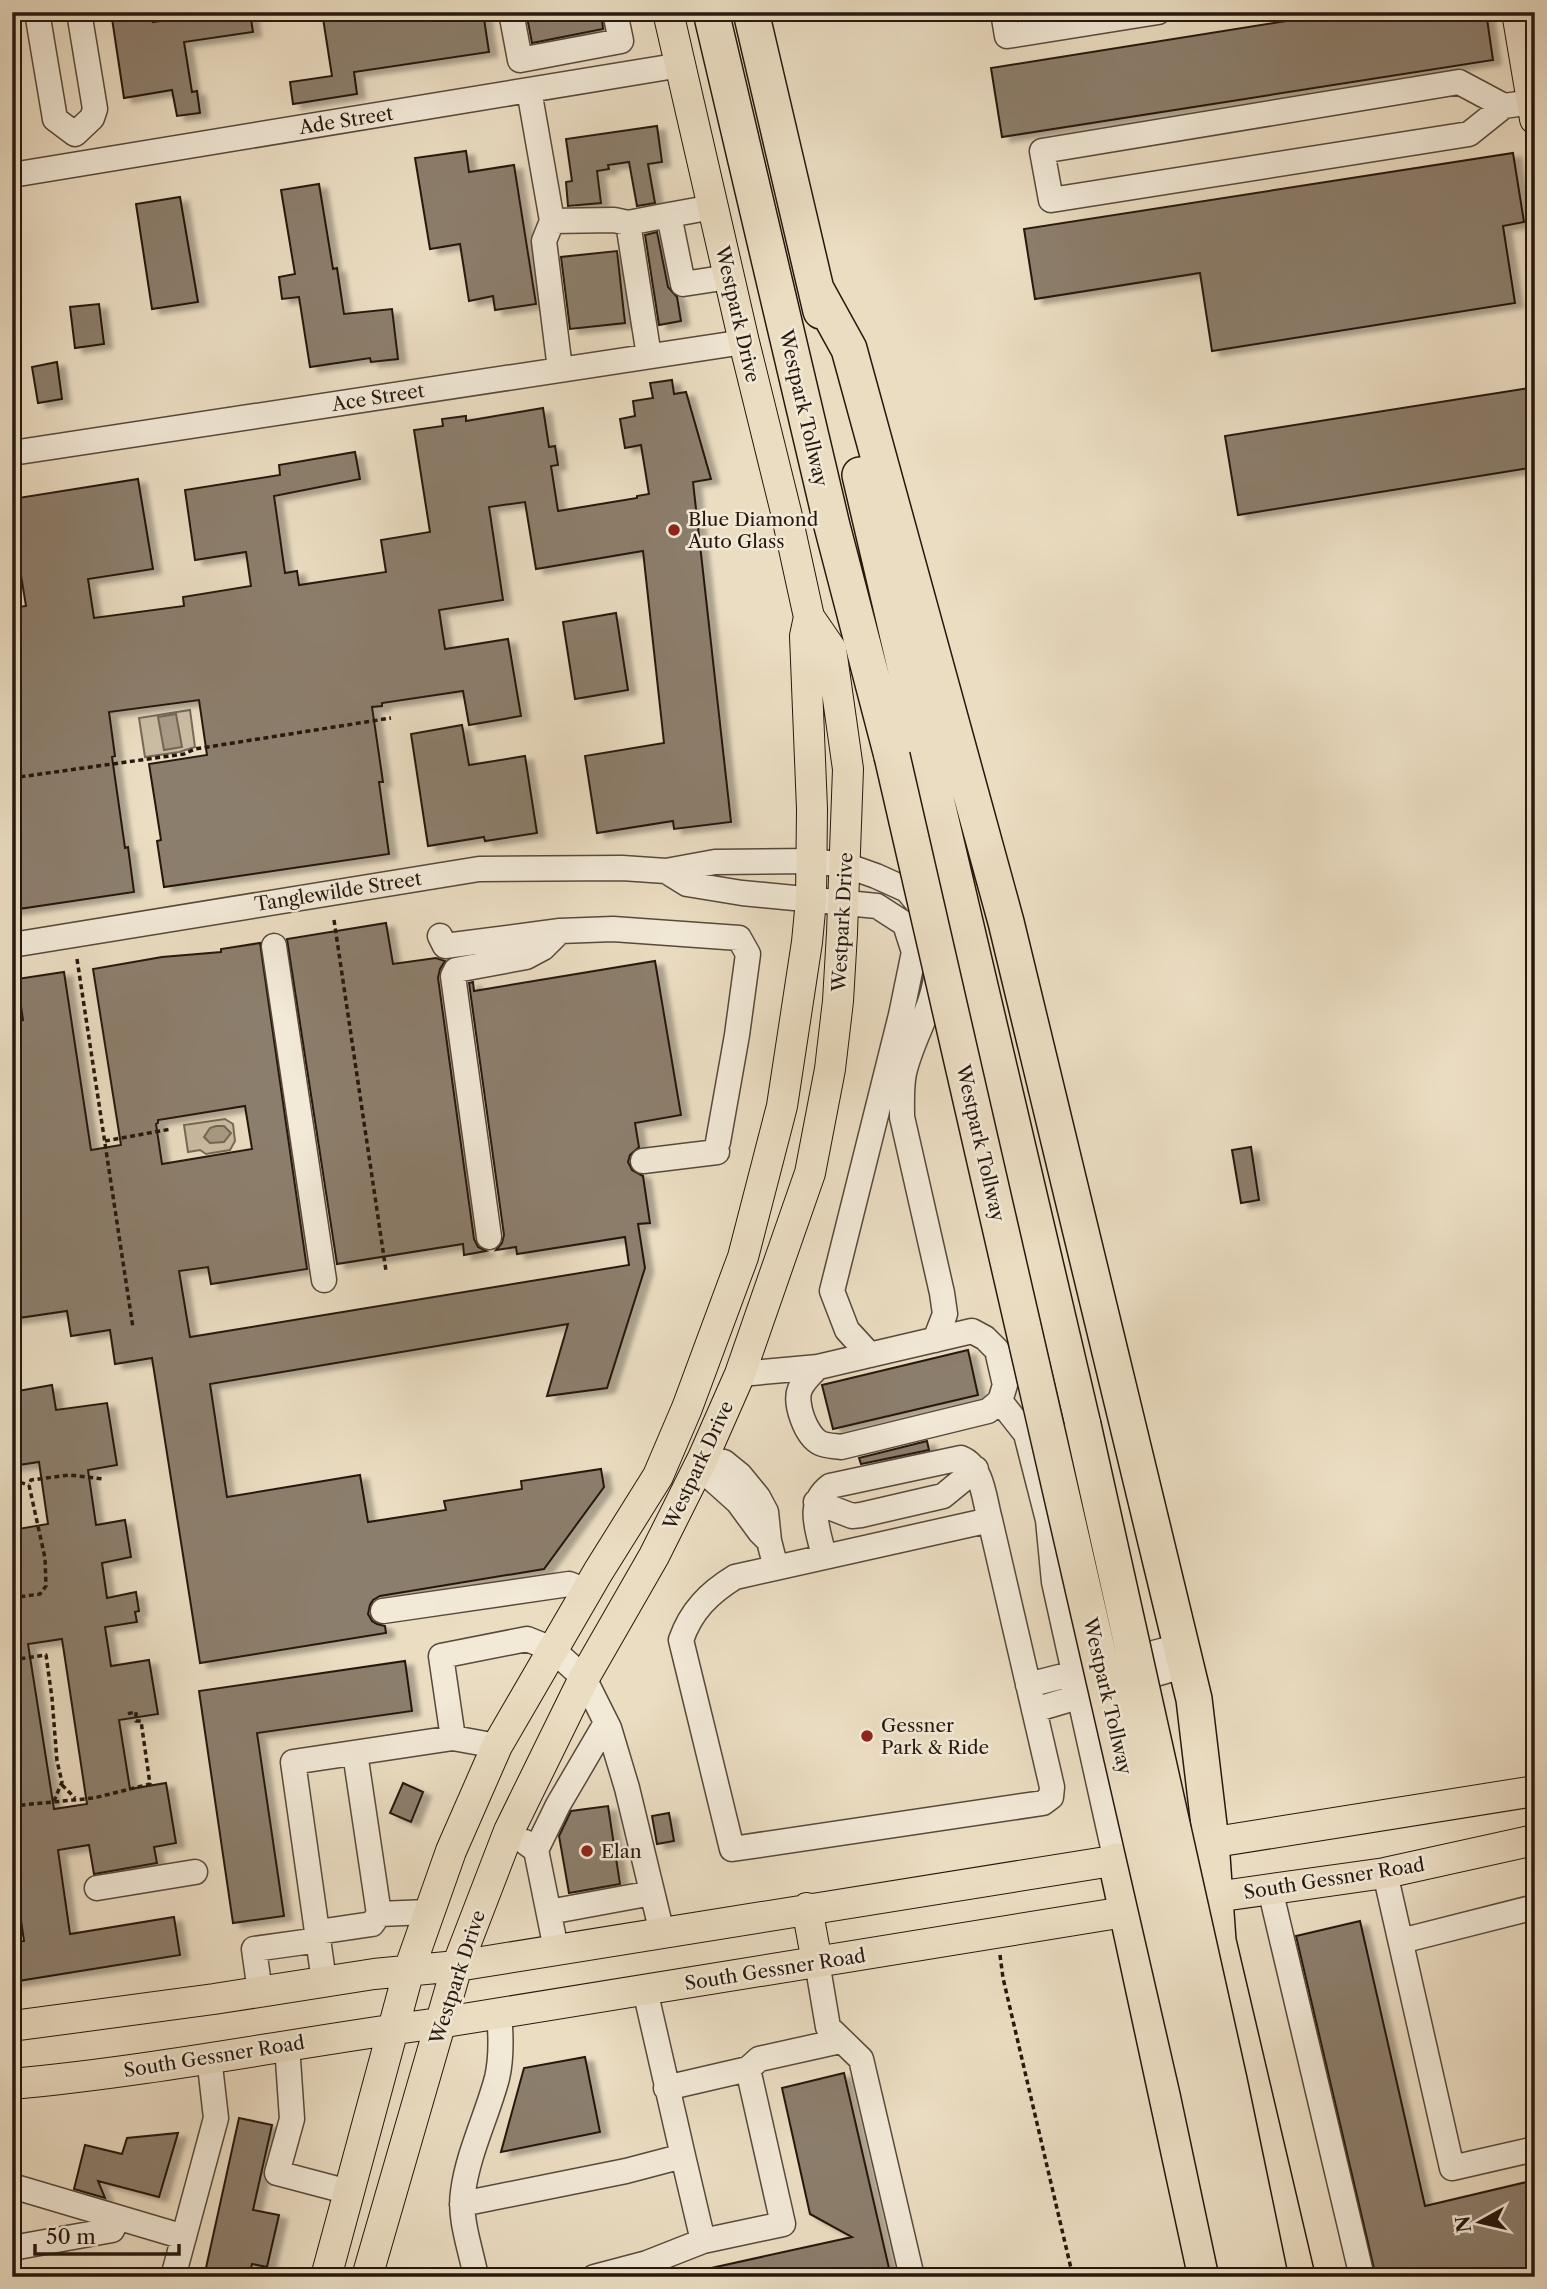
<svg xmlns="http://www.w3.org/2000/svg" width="1547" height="2289" viewBox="0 0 1547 2289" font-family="'Libre Caslon Text',serif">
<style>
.green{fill:#cabca3;stroke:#786a58;stroke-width:2}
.water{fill:#a89a85;stroke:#746655;stroke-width:2}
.building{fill:#8c7e6c;stroke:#26180e;stroke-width:2;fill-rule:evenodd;filter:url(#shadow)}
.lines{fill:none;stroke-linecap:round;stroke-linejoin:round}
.minor-casing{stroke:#57493b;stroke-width:27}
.major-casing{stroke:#26180e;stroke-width:32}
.highway-casing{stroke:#26180e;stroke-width:38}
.path{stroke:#26180e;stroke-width:3.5;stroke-dasharray:5 3.5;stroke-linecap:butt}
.minor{stroke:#f2e9d7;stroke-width:24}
.major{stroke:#ebddc2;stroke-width:30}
.highway{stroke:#ebddc2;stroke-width:35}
.highway-bridge-casing{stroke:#26180e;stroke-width:38;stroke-linecap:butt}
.highway-bridge{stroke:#ebddc2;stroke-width:35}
.poi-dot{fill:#8f2418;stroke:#f2e9d7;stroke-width:2.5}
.labels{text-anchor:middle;stroke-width:5;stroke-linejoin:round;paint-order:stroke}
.street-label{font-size:19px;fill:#26180e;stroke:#f2e9d7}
.poi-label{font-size:19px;fill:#26180e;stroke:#f2e9d7;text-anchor:start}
</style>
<defs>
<filter id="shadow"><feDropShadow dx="8" dy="4.5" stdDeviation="2" flood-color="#0004"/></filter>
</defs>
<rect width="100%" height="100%" fill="#ebddc2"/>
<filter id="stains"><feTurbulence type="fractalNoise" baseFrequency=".00286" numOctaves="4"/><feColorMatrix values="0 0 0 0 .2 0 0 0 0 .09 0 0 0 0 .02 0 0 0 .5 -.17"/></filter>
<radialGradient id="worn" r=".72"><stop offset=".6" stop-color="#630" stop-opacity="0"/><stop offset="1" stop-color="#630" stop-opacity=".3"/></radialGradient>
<path class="green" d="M190 710 195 747 179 752 145 757 139 718Z
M225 1119 233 1124 235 1141 230 1150 206 1154 200 1150 188 1152 184 1125Z"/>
<path class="water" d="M176 714 182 747 164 750 158 717Z
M216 1126H224L231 1133 224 1142 210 1143 204 1137 210 1128Z"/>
<path class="building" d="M111 12H152L153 22 180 18 181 21 250 12 253 32 184 42 192 92 197 91 200 113 177 116 172 90 124 98Z
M322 12H483L489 52 354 72 357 94 293 104 290 82 332 76Z
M526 12H601L603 29 532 43Z
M1343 12H1486L1493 60 1002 137 991 68Z
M657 126 662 162 648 164 655 203 637 206 629 162 608 165 609 169 597 171 601 203 568 206 566 182 572 181 566 139Z
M466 151 469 172 514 165 536 304 495 310 493 296 469 301 460 244 430 249 415 158Z
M1513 153 1524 222 1503 226 1515 303 1212 351 1200 273 1035 299 1024 229Z
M319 184 333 269 337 268 344 314 392 309 398 359 371 362 370 358 310 367 299 297 282 299 279 277 295 274 281 190Z
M180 197 198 302 152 309 136 204Z
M657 232 668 287 677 297 681 321 659 325 645 235Z
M617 251 625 323 570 329 561 257Z
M99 304 104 344 75 348 70 307Z
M57 362 62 399 38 403 32 367Z
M672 380 674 394 686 392 711 479 693 482 731 822 674 829 673 821 597 833 585 756 664 743 643 551 536 569 525 502 489 507 503 600 439 610 445 649 508 639 521 716 469 725 463 691 382 703V706L372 707 383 782H379L389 854 164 887 157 841 161 840 149 764 207 755 199 700 109 712 115 756 112 757 125 848 128 847 134 892 12 910V864H19L12 820V608L26 606 12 520V499L138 479 153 569 88 579 94 618 184 606 183 597 251 586 246 552 195 560 185 490 280 475 279 465 355 452 360 479 274 496 285 573 297 571 299 585 386 572 381 540 430 532 414 430 443 426 442 419 466 416V421L543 408 549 447 555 446 558 465 551 466 558 511 637 498V496L649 494 641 445 625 448 620 419 635 416 633 401 653 398 650 383Z
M1535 387V467L1238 515 1225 436Z
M616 613 628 690 575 699 563 622Z
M462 725 469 765 525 756 537 833 485 841 484 837 428 846 411 734Z
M386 923 393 964 436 958 445 961 440 969 438 978 474 1239 478 1247 486 1251 464 1255 463 1244 337 1264 287 939Z
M260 943 307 1269 211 1284 208 1267 179 1271 190 1337 629 1265 625 1237 517 1254 516 1247 496 1250 502 1243 504 1235 469 983 473 982 474 991 655 961 681 1115 635 1123 639 1147 630 1155 628 1162 632 1170 643 1176 650 1223 638 1224 645 1268 607 1388 547 1396 568 1324 210 1384 227 1497 360 1475 368 1522 446 1510 444 1501 522 1489 521 1481 601 1469 604 1487 544 1569 380 1596 373 1600 370 1605 368 1614 372 1621 377 1624 385 1626 386 1633 200 1663 152 1358 115 1364 110 1330 71 1336 67 1311 12 1319V1021L23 1020 17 979 64 972 91 1150 121 1145 93 969 162 957 221 952V949ZM245 1106 252 1149 162 1164 156 1124 158 1123V1120Z
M1251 1147 1259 1200 1241 1203 1232 1150Z
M968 1350 978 1395 833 1429 822 1385Z
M52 1385 56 1410 107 1403 117 1465 88 1470 96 1525 125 1520 131 1557 102 1563 107 1598 136 1592 139 1611 135 1612 137 1622 105 1627 111 1666 149 1660 158 1714 119 1720 130 1789 166 1783 176 1843 154 1847 157 1863 94 1874 89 1845 58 1850 70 1934 174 1917 180 1955 12 1982V1943L24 1941 12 1860V1530L48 1524 39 1462 12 1466V1392ZM62 1639 87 1804 54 1809 28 1644Z
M927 1441 929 1450 861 1464 859 1458Z
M405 1661 412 1711 257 1733 284 1916 233 1923 199 1691Z
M403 1783 423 1792 411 1822 390 1813Z
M608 1806 620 1884 569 1893 559 1836 571 1811Z
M669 1813 674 1841 657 1844 652 1816Z
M1360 1921 1425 2206 1535 2180V2277H1376L1296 1936Z
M585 2057 600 2132 501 2152 524 2068Z
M844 2073 891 2277H703L702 2270 852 2237 810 2214 782 2088Z
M239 2118 272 2125 253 2210 279 2215 267 2267 252 2264 249 2277H204Z
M178 2133 159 2197 98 2181 105 2198 74 2189 85 2145 122 2154 127 2138Z"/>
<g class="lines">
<defs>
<path id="minor" d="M37 12 55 119 75 134 92 118 95 109 79 12
M511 12 520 60 621 41 615 12
M1003 12 1007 36 1158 12
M529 90 552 221 544 241 560 369
M1504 106 1469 134 1051 200 1042 151 1459 82 1504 106 1532 102
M12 175 681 65
M713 207 669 215 683 284 729 277
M552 221 614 220 628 223 669 215
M628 223 649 356
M12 453 744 342
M666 871 687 884 742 893 877 906 905 924 914 952 901 1015 832 1291 847 1330 870 1355
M440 936 445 946 560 931 613 929 739 938 748 954 737 1035 718 1142
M12 945 479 869 622 868 666 871 715 862 811 861 845 865 876 876 907 890 926 913
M274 946 324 1280
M643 1161 717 1152
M489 1237 453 976 456 970 526 957 543 948 560 931
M935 1340 945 1314 942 1293 902 1117C902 1103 901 1088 904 1073 912 1037 935 1006 937 968
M740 1374 818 1367 972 1331 985 1338 997 1350 1005 1385 1000 1401 988 1411 841 1447C835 1446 826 1446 820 1443 806 1436 794 1403 800 1389 804 1380 811 1374 818 1367
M1000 1401 1026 1434 1048 1520 1054 1535
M816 1502 852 1516 861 1515 943 1496 976 1469
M1048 1520 1054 1582 1116 1861
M769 1541 760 1532 738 1502 709 1476 703 1458 724 1462 740 1475 758 1497 766 1512 769 1541 776 1568
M824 1557C819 1531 805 1505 830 1486L961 1458C983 1467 984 1499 990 1520L1052 1787 1051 1797 1043 1803 732 1849 681 1640C691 1611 709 1593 735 1577L990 1520
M383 1611 569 1584 587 1591
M1028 1685 1181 1646
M1034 1710 1186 1665
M453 1738 441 1656 527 1639 552 1649 584 1678 609 1728 627 1788 662 1933
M355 1753 379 1914
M525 1842 536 1850 556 1949
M536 1850 558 1805 606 1723
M1385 1873 1452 2168 1535 2149
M97 1888 195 1872
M1270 1889 1362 2277
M549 1912 652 1893
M318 1932 372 1924 379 1914 428 1912
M1401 1941 1535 1907
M817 1962 828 2027 861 2059 912 2277
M324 1981 293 1762 453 1738 497 1746
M260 1992 254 1949 319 1940
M287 2045 292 2119 277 2173 349 2192
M666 2088 748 2069 759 2059 840 2041
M683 2156 703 2241
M12 2186 184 2237
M462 2204 626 2171 683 2156 645 1990
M12 2248 112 2230 118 2218
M173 2277 216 2118 209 2057
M476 2277C471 2250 459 2219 463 2192 468 2153 487 2116 497 2078 502 2057 501 2035 499 2014
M594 2277 647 2263 703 2241 783 2224 748 2069"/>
<path id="major" d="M1517 12 1535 119
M1190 1846 1535 1791
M1194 1900 1385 1873 1535 1840
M807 1908 817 1962
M12 2026 214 1999 374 1974 457 1966 1137 1857
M12 2084C155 2071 297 2042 439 2023L1149 1908
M326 2277 409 1970 451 1851 497 1746 598 1572 658 1476 687 1408 743 1257 782 1106 807 942 811 900 812 809 805 636 809 617
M367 2277 457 1966 509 1831 584 1678 654 1556 703 1458 740 1374 810 1173 830 1069 838 1001 842 933 848 769 831 649 809 617 786 512 744 342 668 12"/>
<path id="highway" d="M711 12 832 526 892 756
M751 12 821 311
M817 291 849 349 1006 922 1194 1699 1211 1842 1218 1941 1297 2277
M860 475 1083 1425
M1116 1861 1206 2277"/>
</defs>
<use href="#minor" class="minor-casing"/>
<use href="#major" class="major-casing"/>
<use href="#highway" class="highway-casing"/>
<path class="path" d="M12 778 184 754 195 749 391 718
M334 920 386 1271
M77 959 133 1328
M105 1141 171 1129
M12 1480 29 1485
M12 1598 40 1594 46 1586 45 1558 29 1485 31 1480 69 1475 103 1479
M12 1660 46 1655 52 1698 57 1761 62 1782 54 1801
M62 1785 75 1798
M12 1806 94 1798 150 1784 141 1721H136V1712L126 1714
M1000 1955 1003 1978 1073 2277"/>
<use href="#minor" class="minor"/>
<use href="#major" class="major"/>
<use href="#highway" class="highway"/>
<defs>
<path id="highway-bridge" d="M892 756 1198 2089 1238 2277
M1083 1425 1229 2080 1270 2277"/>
</defs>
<use href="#highway-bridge" class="highway-bridge-casing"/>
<use href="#highway-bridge" class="highway-bridge"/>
</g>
<g class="poi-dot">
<circle cx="674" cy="530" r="7"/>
<circle cx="867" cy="1736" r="7"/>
<circle cx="587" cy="1851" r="7"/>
</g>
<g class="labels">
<g class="street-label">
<text transform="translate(346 120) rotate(-9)" y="7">Ade Street</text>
<text transform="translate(738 314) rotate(77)" y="7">Westpark Drive</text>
<text transform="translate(378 397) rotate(-9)" y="7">Ace Street</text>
<text transform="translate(804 408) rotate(77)" y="7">Westpark Tollway</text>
<text transform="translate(338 891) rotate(-9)" y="7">Tanglewilde Street</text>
<text transform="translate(842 922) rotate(-87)" y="7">Westpark Drive</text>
<text transform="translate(981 1143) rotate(77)" y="7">Westpark Tollway</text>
<text transform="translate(698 1465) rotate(-65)" y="7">Westpark Drive</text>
<text transform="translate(1108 1696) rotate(77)" y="7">Westpark Tollway</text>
<text transform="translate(1334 1878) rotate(-9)" y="7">South Gessner Road</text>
<text transform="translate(775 1969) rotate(-9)" y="7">South Gessner Road</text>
<text transform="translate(457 1977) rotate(-72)" y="7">Westpark Drive</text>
<text transform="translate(214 2056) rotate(-9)" y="7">South Gessner Road</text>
</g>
<g class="poi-label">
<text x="688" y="526">Blue Diamond<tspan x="688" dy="22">Auto Glass</tspan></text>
<text x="881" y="1732">Gessner<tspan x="881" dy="22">Park &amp; Ride</tspan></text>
<text x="601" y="1858">Elan</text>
</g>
</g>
<rect width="1547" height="2289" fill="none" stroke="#ebddc2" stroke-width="42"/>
<rect x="14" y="14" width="1519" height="2261" fill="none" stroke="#26180e" stroke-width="3.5"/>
<rect x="21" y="21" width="1505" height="2247" fill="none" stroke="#26180e" stroke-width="2"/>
<g transform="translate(1480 2222) rotate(262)" stroke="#f2e9d7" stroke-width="5" paint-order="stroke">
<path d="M0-5L12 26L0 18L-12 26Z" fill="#26180e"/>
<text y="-10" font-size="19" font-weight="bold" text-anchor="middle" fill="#26180e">N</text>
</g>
<path d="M35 2244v10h144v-10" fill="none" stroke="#26180e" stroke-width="3.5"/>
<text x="46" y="2244" font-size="21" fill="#26180e" stroke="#f2e9d7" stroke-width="5" paint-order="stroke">50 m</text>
<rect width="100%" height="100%" filter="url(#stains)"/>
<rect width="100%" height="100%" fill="url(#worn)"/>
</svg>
